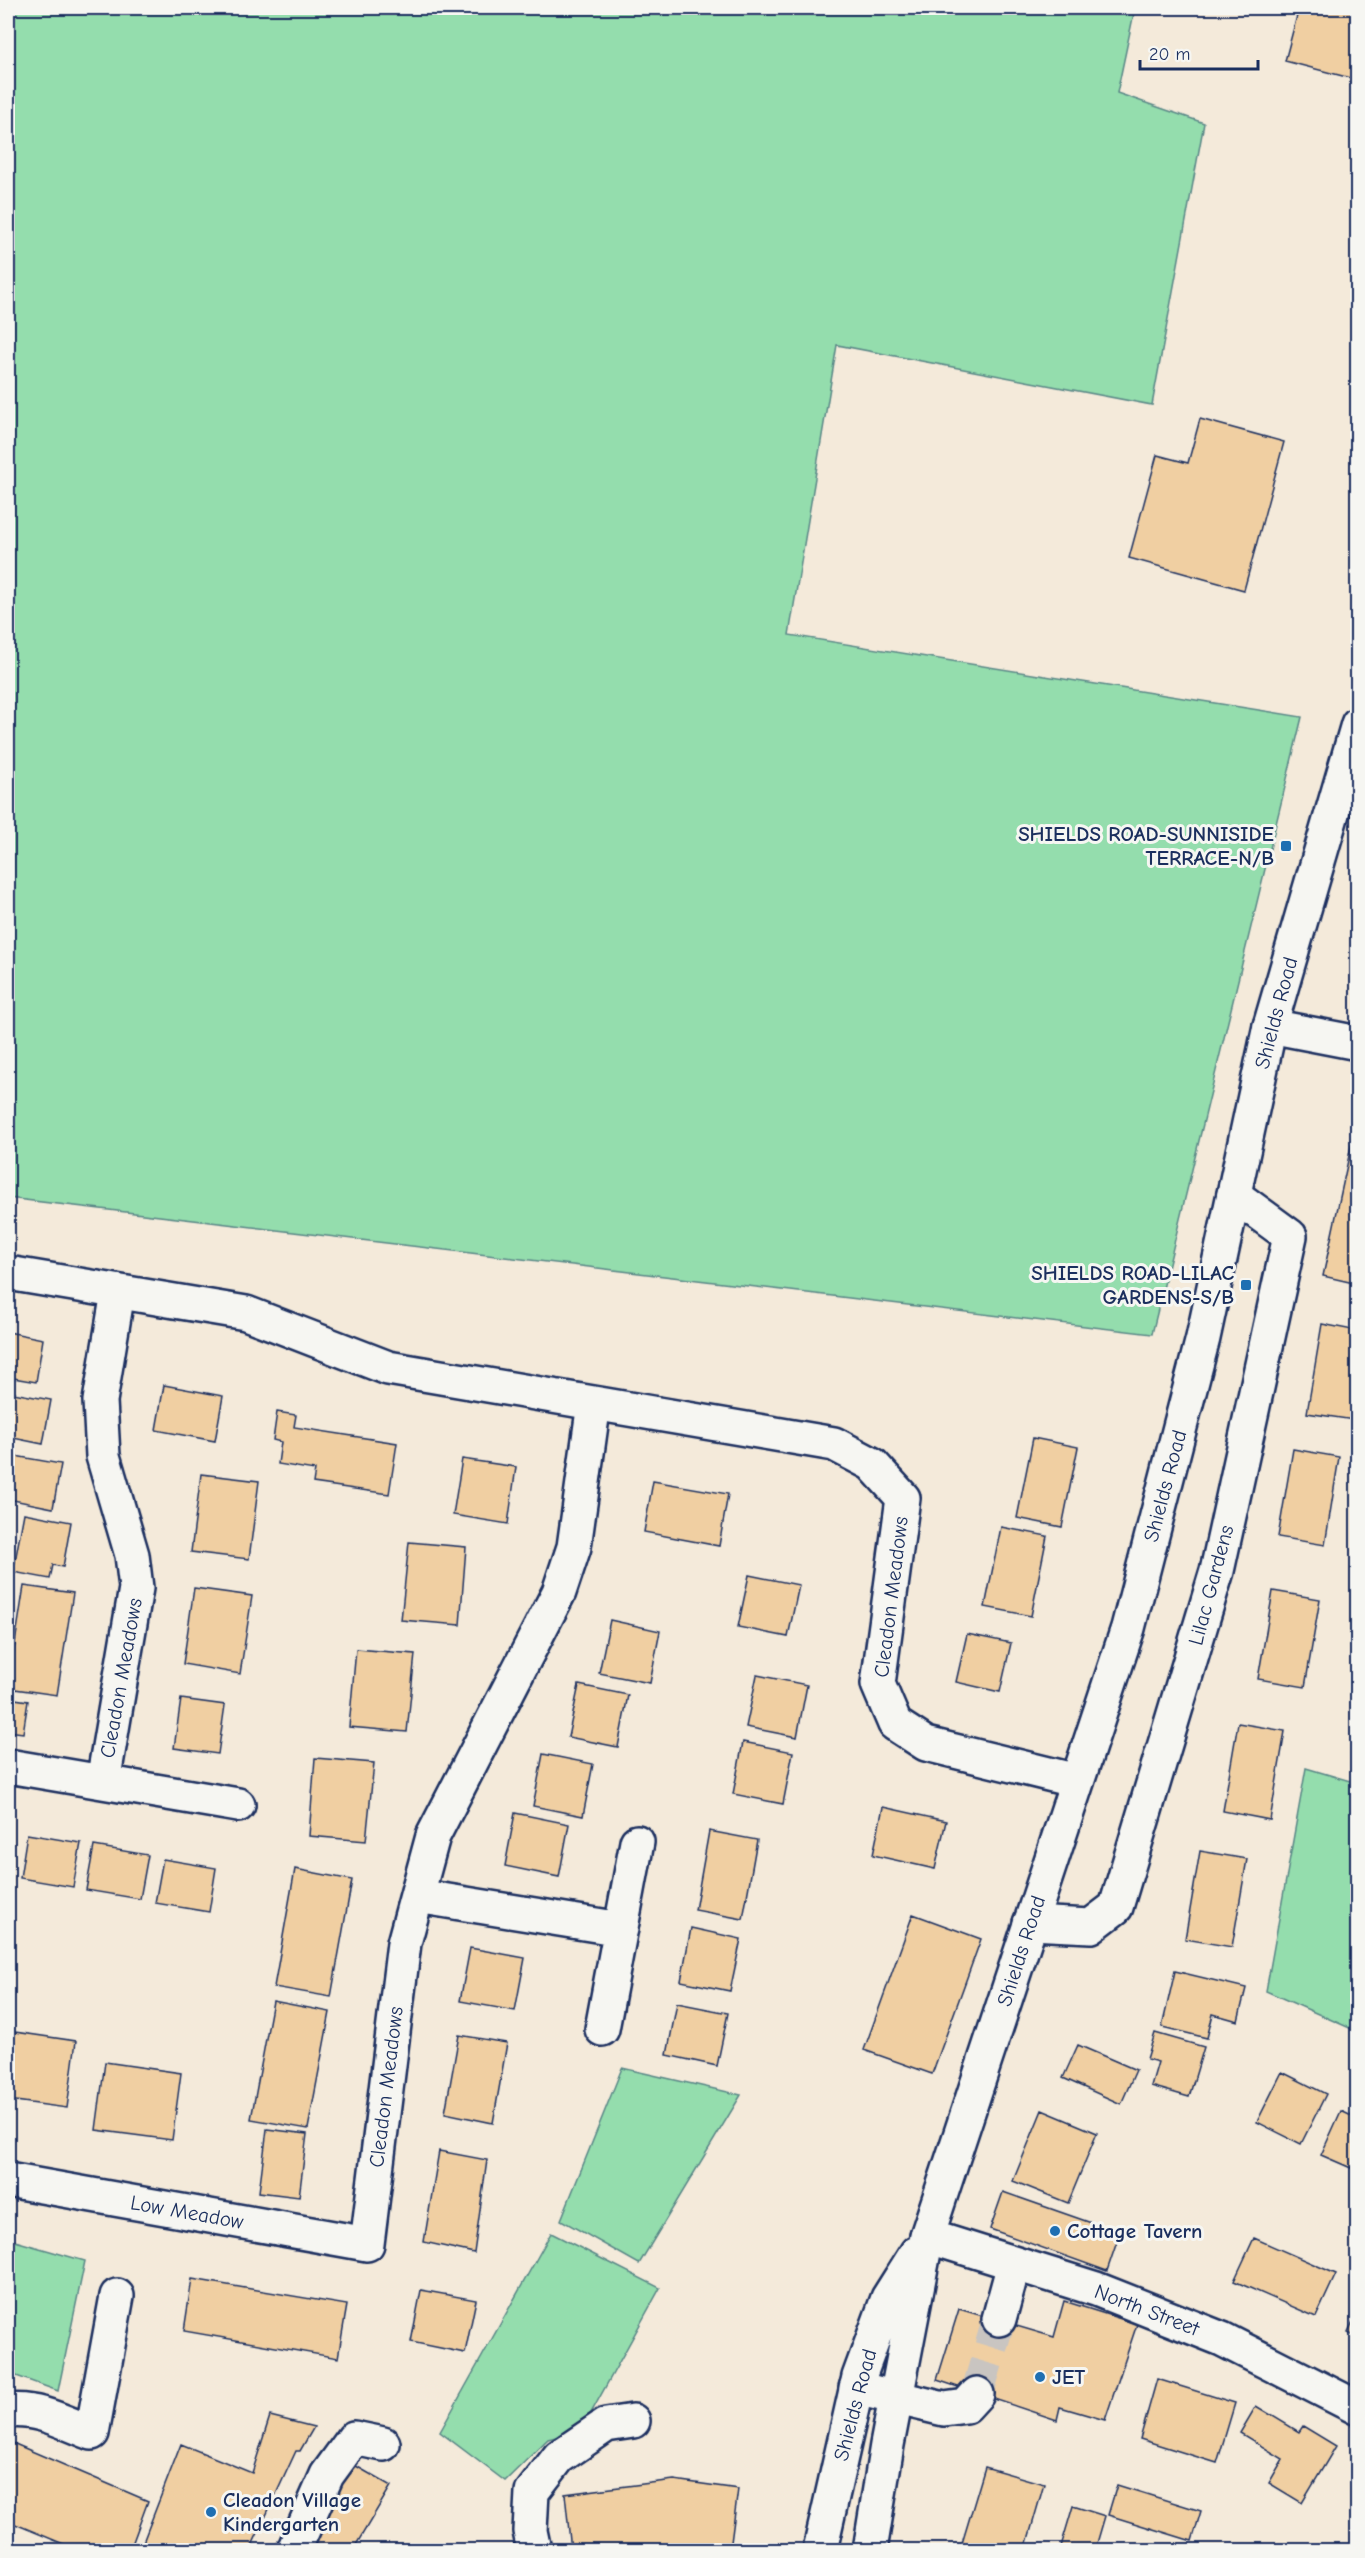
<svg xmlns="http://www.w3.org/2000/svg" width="1365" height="2558" viewBox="0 0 1365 2558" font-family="'Comic Neue',sans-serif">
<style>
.green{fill:#94ddad;stroke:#588686;stroke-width:1.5}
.building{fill:#f0cfa2;stroke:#1b2f5e;stroke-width:1.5}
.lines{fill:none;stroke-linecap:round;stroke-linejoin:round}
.minor-tunnel{stroke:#c9c5c1;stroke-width:33;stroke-dasharray:33 16;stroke-linecap:butt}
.minor-casing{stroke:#1b2f5e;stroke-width:38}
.highway-casing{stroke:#1b2f5e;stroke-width:38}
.minor{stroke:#f6f6f2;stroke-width:33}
.highway{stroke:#f6f6f2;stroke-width:33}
.poi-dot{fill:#1f6fb2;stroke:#f6f6f2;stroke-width:2}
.labels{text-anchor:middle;stroke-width:6;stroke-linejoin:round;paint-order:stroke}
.poi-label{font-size:21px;font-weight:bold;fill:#1b2f5e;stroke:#f6f6f2;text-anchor:start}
.street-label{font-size:21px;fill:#1b2f5e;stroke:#f6f6f2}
</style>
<rect width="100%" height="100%" fill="#f4eada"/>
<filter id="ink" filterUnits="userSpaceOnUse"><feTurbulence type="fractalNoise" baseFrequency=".0167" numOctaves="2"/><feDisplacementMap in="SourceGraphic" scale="12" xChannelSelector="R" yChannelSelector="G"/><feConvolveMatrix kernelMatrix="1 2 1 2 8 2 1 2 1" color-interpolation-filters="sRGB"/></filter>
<g filter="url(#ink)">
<path class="green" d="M8 8H1135L1117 93 1204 123 1152 405 837 345 789 635 1302 717 1152 1334 8 1198Z
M1306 1768 1357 1783 1358 2017 1352 2029 1266 1991Z
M622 2068 741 2095 639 2264 561 2220Z
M551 2233 660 2288 581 2431 548 2439 505 2481 440 2432Z
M8 2239 85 2261 58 2391 8 2373Z"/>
<path class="building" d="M1299 8H1358V80L1285 61Z
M1200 419 1284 442 1244 590 1129 558 1157 455 1188 463Z
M1358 1114V1284L1323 1276Z
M1322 1324 1358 1331V1400L1354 1420 1307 1413Z
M8 1332 43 1339 36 1382 8 1377Z
M164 1385 223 1396 215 1441 156 1430Z
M8 1392 51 1400 43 1444 8 1437Z
M277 1412 296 1415 294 1427 397 1443 389 1494 313 1483 315 1470 278 1464 281 1442 273 1440Z
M1033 1438 1078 1447 1062 1527 1017 1518Z
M1293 1449 1339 1457 1325 1545 1278 1537Z
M15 1456 61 1464 53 1508 8 1499Z
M462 1459 516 1467 508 1524 453 1515Z
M201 1474 259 1481 249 1559 191 1552Z
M653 1481 728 1494 719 1546 644 1532Z
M24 1513 71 1522 63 1567 53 1565 50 1579 13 1572Z
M1001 1527 1047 1536 1031 1616 985 1607Z
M409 1542 466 1547 460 1625 401 1620Z
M749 1575 799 1585 788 1637 738 1627Z
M24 1586 73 1593 57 1695 8 1688Z
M194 1588 252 1596 240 1674 183 1664Z
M1273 1591 1320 1599 1305 1687 1258 1679Z
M610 1620 660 1631 650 1683 599 1673Z
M967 1634 1011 1643 1000 1692 956 1682Z
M356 1649 415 1654 407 1732 349 1727Z
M757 1675 807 1685 797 1737 746 1727Z
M579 1685 628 1695 618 1747 568 1737Z
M8 1698 28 1701 23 1733 8 1731Z
M181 1699 225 1705 218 1754 174 1748Z
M1238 1723 1285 1731 1270 1820 1223 1811Z
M743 1742 793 1752 783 1804 733 1794Z
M543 1754 593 1764 583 1816 533 1806Z
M315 1758 374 1763 366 1841 309 1836Z
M883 1807 946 1821 935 1869 873 1855Z
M515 1813 569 1824 559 1877 505 1866Z
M709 1831 757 1840 743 1919 695 1910Z
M27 1834 81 1843 73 1887 20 1878Z
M94 1846 148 1855 140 1899 86 1890Z
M1200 1851 1247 1859 1232 1947 1185 1939Z
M163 1859 216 1868 209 1912 155 1903Z
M295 1869 352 1880 331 1997 274 1987Z
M913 1914 981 1939 932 2074 864 2050Z
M691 1928 741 1939 730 1991 681 1981Z
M470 1948 525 1958 515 2011 460 2001Z
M1175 1971 1246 1988 1238 2021 1213 2014 1207 2038 1162 2027Z
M273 2001 330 2012 308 2129 251 2119Z
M677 2003 728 2013 717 2066 667 2055Z
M8 2031 76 2041 67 2108 8 2100Z
M1155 2033 1204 2047 1189 2097 1151 2086 1158 2062 1147 2059Z
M459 2035 507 2043 493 2123 445 2113Z
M1078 2045 1136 2070 1121 2104 1063 2078Z
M105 2062 181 2073 172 2140 96 2130Z
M1282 2072 1326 2094 1301 2144 1257 2122Z
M1042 2110 1097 2133 1068 2203 1013 2181Z
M1341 2111 1358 2119V2171L1321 2155Z
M267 2129 307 2134 299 2197 259 2192Z
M439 2151 487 2160 474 2253 424 2242Z
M1003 2192 1120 2233 1107 2271 990 2229Z
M1254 2238 1336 2274 1316 2317 1234 2281Z
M192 2279 347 2305 338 2358 184 2331Z
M421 2290 476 2300 465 2353 411 2342Z
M1064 2301 1137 2324 1105 2420 1060 2407 1057 2420 937 2380 959 2309 1054 2337Z
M1358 2311V2337L1348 2332Z
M1157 2379 1235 2403 1217 2463 1140 2439Z
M1256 2406 1299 2432 1303 2426 1336 2446 1302 2503 1269 2483 1283 2459 1240 2433Z
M270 2416 314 2427 300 2451H296L250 2550H140L181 2444 252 2473Z
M8 2441 148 2501 130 2550H78L8 2521Z
M349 2462 391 2486 353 2550H306Z
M985 2467 1044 2484 1025 2550H960Z
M674 2480 738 2489 730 2550H571L565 2494Z
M1117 2485 1201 2511 1192 2541 1108 2515Z
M1073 2506 1105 2516 1095 2550H1060Z"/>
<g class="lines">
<path class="minor-tunnel" d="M977 2394 999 2319"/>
<defs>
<path id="minor" d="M1270 1026 1358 1043
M8 1273 246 1313 388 1368 834 1444 872 1464 903 1498 878 1684 895 1724 926 1744 1077 1781
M8 1766 238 1805
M103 1782 136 1588 132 1555 103 1456 100 1401 118 1292
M417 1896 621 1929
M1030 1923 1091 1926 1116 1907 1217 1571 1290 1236 1234 1195
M602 2029 637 1842
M8 2180 367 2244 404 1943 433 1836 559 1592 574 1547 594 1403
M927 2236 1096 2289 1222 2339 1358 2408
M999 2319 1014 2264
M856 2388 944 2409 966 2406 977 2394
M8 2411C36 2407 66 2423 92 2433L117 2296
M294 2550 327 2475 354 2438 383 2444
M534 2550 530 2531 532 2492 559 2457 606 2425 633 2421"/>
<path id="highway" d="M820 2550 859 2377 888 2298 917 2252
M870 2550 887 2445 927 2236 1128 1628 1203 1338 1270 1026 1358 724"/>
</defs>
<use href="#minor" class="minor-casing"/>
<use href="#highway" class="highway-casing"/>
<use href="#minor" class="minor"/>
<use href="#highway" class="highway"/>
</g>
</g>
<g class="poi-dot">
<rect x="1280" y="840" width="12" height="12" rx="3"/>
<rect x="1240" y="1279" width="12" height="12" rx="3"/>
<circle cx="1055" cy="2231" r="6"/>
<circle cx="1040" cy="2377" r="6"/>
<circle cx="211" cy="2512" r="6"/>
</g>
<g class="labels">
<g class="poi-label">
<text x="1274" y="841" text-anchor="end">SHIELDS ROAD-SUNNISIDE<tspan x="1274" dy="24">TERRACE-N/B</tspan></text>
<text x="1234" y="1280" text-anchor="end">SHIELDS ROAD-LILAC<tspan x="1234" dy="24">GARDENS-S/B</tspan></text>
<text x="1067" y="2238">Cottage Tavern</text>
<text x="1052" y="2384">JET</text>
<text x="223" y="2507">Cleadon Village<tspan x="223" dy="24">Kindergarten</tspan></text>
</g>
<g class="street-label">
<text transform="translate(1276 1013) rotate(-75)" y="7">Shields Road</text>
<text transform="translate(1165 1486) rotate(-75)" y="7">Shields Road</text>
<text transform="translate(1211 1585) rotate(-75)" y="7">Lilac Gardens</text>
<text transform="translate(891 1597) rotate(-83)" y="7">Cleadon Meadows</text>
<text transform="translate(121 1678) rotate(-80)" y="7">Cleadon Meadows</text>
<text transform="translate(1021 1951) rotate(-72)" y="7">Shields Road</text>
<text transform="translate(386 2087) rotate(-83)" y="7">Cleadon Meadows</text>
<text transform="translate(187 2212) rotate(10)" y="7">Low Meadow</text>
<text transform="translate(1147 2310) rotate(21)" y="7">North Street</text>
<text transform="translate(855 2405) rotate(-75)" y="7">Shields Road</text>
</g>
</g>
<rect width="1365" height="2558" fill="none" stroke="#f6f6f2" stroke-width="30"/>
<rect x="15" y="15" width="1335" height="2528" fill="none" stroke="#1b2f5e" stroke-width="2" filter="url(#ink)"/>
<path d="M1140 60v9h118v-9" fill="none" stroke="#1b2f5e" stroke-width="3"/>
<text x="1149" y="60" font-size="18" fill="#1b2f5e" stroke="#f6f6f2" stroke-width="4.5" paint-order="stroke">20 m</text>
</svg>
